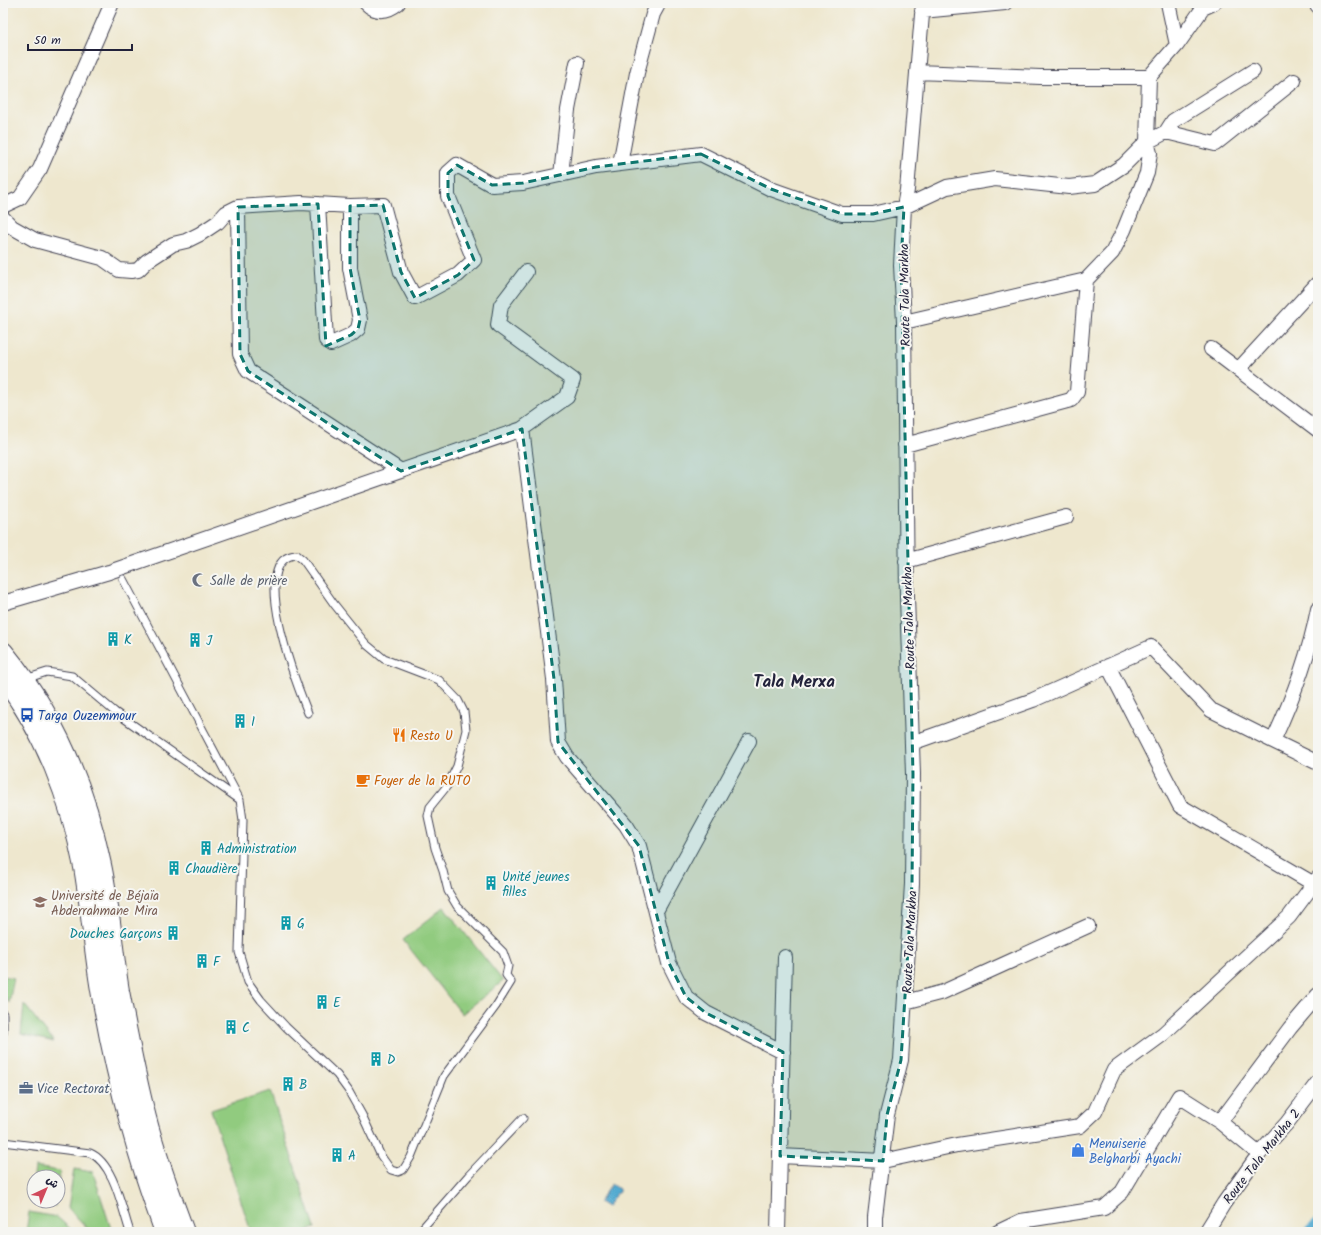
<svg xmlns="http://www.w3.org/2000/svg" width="1321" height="1235" viewBox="0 0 1321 1235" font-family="Kalam,'Playpen Sans Arabic',sans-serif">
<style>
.green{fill:#91cb7f;stroke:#5a765d}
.water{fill:#53aad0;stroke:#3a6686}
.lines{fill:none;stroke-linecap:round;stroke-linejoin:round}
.canal{stroke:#53aad0;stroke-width:15}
.lane-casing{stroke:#414051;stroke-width:9}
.street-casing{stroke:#414051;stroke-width:16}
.secondary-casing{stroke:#414051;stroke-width:22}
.lane{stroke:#fff;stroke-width:7}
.street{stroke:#fff;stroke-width:14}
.secondary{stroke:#fff;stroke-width:20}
.marked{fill:#0f766e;fill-opacity:0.2;stroke:#0f766e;stroke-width:3;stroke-dasharray:8 5;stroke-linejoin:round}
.labels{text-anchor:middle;stroke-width:4;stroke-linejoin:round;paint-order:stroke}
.street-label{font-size:13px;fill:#22223b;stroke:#f6f6f2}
.worship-label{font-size:13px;fill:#5b616d;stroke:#f6f6f2;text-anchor:start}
.culture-label{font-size:13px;fill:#0d838f;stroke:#f6f6f2;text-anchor:start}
.transit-label{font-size:13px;fill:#164399;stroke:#f6f6f2;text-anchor:start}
.food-label{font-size:13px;fill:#c56008;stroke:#f6f6f2;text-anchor:start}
.education-label{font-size:13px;fill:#785e54;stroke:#f6f6f2;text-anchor:start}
.service-label{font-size:13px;fill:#4e5e75;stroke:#f6f6f2;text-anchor:start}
.shop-label{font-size:13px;fill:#366cbe;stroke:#f6f6f2;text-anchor:start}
.district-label{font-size:17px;font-weight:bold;fill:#22223b;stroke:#f6f6f2}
</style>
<rect width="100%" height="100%" fill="#f6f6f2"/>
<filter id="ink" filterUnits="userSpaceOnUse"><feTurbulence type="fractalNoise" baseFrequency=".025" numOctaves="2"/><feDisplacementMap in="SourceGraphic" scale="8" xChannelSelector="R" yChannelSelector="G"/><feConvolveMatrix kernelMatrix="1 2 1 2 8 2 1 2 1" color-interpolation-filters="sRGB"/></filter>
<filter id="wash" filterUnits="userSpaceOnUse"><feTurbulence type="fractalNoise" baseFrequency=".012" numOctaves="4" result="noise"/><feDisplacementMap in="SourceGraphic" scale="16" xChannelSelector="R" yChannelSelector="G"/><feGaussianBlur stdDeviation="0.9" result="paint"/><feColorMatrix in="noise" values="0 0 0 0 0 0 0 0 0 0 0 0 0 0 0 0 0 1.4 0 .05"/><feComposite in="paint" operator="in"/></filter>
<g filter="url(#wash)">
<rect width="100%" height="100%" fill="#eee7ce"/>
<path class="green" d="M444 907 503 981 462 1014 403 940Z
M3 976 14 978 9 1003 3 993Z
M24 1004 54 1042 21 1034Z
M270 1091 315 1228 303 1232H251L211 1110Z
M35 1167 60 1171 58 1184V1177H34V1201H56L55 1206 31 1202Z
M74 1169 93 1172 112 1232H91L68 1208Z
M29 1212 57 1217 74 1232H26Z"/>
<path class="water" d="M611 1184 619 1189V1192L616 1194 607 1207 599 1202Z"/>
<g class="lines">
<path class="canal" d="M1312 1232 1318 1227"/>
</g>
</g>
<g filter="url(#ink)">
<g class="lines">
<defs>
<path id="lane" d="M123 579 239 798
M25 679 47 672 72 676 115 712 240 800 243 820 239 952 248 982 261 1000 286 1027 337 1075 348 1090 362 1115 381 1156 391 1170 398 1172 403 1170 411 1157 444 1076 496 1006 511 982 506 975 508 966 503 952 457 906 448 891 443 871 435 848 428 816 430 807 447 786 457 766 466 730 464 712 458 700 439 680 384 659 366 644 334 604 303 560 297 555C246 556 298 688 308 713
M3 1014V1033
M3 1142 90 1153C114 1163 122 1209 130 1232
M419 1232 468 1176 523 1118"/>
<path id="street" d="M366 3C376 13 387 12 398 3
M1168 3 1177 45
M1316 3 1318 6
M922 11 1005 3
M917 72 1040 77H1149L1177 45 1203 8 1214 3
M1166 132 1173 121 1253 71
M620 164 637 73 653 14 659 3
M561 175 568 110 577 63
M318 204 326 340 331 344 351 335 358 329 360 320 350 268V206L383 205 401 272 415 298 458 275 474 260 448 196V173L457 165 492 185 523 183 596 167 701 154 771 189 842 214H873L904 207 947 187 995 179 1069 187 1095 184 1124 165 1147 142 1166 132 1215 144 1294 81
M3 206 20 198 40 169 112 3
M238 207 240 354 248 371 401 471
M3 218 12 227 35 240 102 258 119 270 131 271 138 270 147 261 173 244 186 241 200 234 218 222 226 213 238 207 301 203 350 206
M904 322 1086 280 1112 253 1124 230 1147 173 1150 153 1147 142 1149 77
M1211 349 1318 430
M1239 369 1318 283
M522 429 554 679 558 742 567 757 626 825 639 846 669 963 686 997 706 1013 783 1052
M905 445 1071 400 1077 392 1086 280
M906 561 1066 517
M3 603 109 572 522 429 567 397 573 380 498 325 501 305 526 272
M1108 666 1180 806 1314 884
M1273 741 1318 763
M912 743 1033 700 1151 647 1211 710 1273 741C1293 698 1309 656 1318 609
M656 911 749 741
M905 1002 943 992 1088 926
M1220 1122 1290 1028 1318 995
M780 1156 883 1161 957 1145 1080 1126 1095 1112 1114 1070 1163 1034 1289 917 1318 878
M778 1232 785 957
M875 1232V1217L887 1115 901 1060 912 884 913 774 907 597 904 322 901 265 904 207 907 190 923 3
M998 1232 1021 1221 1104 1208 1122 1192 1179 1096 1220 1122 1259 1154
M1206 1232 1224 1203 1259 1154 1287 1123 1318 1082"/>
<path id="secondary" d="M3 652C54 714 85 787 101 865 110 907 112 949 119 991 127 1033 135 1076 146 1118 156 1157 170 1194 184 1232
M3 677C45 731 71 800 84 867 91 908 94 949 101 990 115 1073 136 1153 165 1232"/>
</defs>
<use href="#lane" class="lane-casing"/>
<use href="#street" class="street-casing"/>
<use href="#secondary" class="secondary-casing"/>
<use href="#lane" class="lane"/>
<use href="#street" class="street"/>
<use href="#secondary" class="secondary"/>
</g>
</g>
<path class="marked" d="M701 154 771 189 842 214H873L904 207 901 265 913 774 912 884 901 1060 887 1115 883 1161 780 1156 783 1052 706 1013 686 997 669 963 639 846 558 742 554 679 522 429 401 471 248 371 240 354 238 207 318 204 326 346 351 335 358 329 360 320 350 268V206L383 205 401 272 415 298 458 275 474 260 448 196V173L457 165 492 185 523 183 596 167Z"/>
<defs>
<symbol id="mosque-bare" viewBox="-9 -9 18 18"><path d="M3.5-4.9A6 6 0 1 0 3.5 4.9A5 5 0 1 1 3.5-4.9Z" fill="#6b7280" stroke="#f6f6f2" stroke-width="2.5" paint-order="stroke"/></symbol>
<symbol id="building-bare" viewBox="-9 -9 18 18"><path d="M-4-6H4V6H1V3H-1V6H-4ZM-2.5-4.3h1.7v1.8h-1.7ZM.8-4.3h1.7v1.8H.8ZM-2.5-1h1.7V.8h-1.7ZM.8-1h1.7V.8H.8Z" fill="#0f9aa8" stroke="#f6f6f2" stroke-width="2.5" paint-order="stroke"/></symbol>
<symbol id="bus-bare" viewBox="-9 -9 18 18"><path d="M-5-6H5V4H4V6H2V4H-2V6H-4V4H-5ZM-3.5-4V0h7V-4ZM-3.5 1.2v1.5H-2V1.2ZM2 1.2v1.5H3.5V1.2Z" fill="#1a4fb4" stroke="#f6f6f2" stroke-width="2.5" paint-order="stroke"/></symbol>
<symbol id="restaurant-bare" viewBox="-9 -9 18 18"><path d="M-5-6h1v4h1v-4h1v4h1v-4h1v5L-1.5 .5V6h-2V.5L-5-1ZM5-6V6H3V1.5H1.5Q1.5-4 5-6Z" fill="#e8710a" stroke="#f6f6f2" stroke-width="2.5" paint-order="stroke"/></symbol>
<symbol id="cafe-bare" viewBox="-9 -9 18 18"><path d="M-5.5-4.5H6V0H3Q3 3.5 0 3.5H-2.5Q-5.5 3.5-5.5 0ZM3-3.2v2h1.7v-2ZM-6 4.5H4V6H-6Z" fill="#e8710a" stroke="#f6f6f2" stroke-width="2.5" paint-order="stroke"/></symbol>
<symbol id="university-bare" viewBox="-9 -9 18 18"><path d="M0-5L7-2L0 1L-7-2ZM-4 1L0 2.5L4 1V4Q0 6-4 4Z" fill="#8d6e63" stroke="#f6f6f2" stroke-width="2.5" paint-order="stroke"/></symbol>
<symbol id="office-bare" viewBox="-9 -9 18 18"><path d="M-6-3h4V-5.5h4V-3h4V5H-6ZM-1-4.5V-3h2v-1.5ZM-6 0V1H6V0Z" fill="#5c6f8a" stroke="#f6f6f2" stroke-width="2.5" paint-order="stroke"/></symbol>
<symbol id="shop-bare" viewBox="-9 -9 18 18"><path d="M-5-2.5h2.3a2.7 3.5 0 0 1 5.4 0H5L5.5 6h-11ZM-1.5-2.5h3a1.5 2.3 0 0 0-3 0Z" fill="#3f7fe0" stroke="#f6f6f2" stroke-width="2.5" paint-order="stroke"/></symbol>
</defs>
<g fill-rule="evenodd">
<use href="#mosque-bare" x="189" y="570" width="20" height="20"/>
<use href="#building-bare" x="103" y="629" width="20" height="20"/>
<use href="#building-bare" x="185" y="630" width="20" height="20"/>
<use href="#bus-bare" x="17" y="705" width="20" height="20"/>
<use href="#building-bare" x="230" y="711" width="20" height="20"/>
<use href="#restaurant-bare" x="389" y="725" width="20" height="20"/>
<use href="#cafe-bare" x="353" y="770" width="20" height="20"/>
<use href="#building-bare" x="196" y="838" width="20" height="20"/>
<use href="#building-bare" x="164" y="858" width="20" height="20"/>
<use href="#building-bare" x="481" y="873" width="20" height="20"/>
<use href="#university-bare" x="30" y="892" width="20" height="20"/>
<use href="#building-bare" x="276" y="913" width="20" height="20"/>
<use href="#building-bare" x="163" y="923" width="20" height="20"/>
<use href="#building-bare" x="192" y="951" width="20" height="20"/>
<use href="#building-bare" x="312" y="992" width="20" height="20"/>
<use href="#building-bare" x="221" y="1017" width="20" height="20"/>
<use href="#building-bare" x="366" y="1049" width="20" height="20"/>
<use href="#building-bare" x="278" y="1074" width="20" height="20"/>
<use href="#office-bare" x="16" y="1078" width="20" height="20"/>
<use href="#shop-bare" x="1068" y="1140" width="20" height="20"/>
<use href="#building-bare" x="327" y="1145" width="20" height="20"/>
</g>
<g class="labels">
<g class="street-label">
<text transform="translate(904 295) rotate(-91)" y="5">Route Tala Markha</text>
<text transform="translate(908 618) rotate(-92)" y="5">Route Tala Markha</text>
<text transform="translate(909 942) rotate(-87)" y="5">Route Tala Markha</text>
<text transform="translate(1261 1156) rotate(-52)" y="5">Route Tala Markha 2</text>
</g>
<g class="worship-label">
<text x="210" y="585">Salle de prière</text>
</g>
<g class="culture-label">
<text x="124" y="644">K</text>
<text x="206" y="645">J</text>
<text x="251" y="726">I</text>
<text x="217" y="853">Administration</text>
<text x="185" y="873">Chaudière</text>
<text x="502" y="881">Unité jeunes<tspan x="502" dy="15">filles</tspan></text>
<text x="297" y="928">G</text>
<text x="162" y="938" text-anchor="end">Douches Garçons</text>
<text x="213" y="966">F</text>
<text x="333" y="1007">E</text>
<text x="242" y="1032">C</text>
<text x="387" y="1064">D</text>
<text x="299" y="1089">B</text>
<text x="348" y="1160">A</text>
</g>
<g class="transit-label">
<text x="38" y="720">Targa Ouzemmour</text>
</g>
<g class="food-label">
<text x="410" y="740">Resto U</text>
<text x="374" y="785">Foyer de la RUTO</text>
</g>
<g class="education-label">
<text x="51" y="900">Université de Béjaïa<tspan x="51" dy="15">Abderrahmane Mira</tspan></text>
</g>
<g class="service-label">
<text x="37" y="1093">Vice Rectorat</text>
</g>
<g class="shop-label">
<text x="1089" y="1148">Menuiserie<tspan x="1089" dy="15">Belgharbi Ayachi</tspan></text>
</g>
<g class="district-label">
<text x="794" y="687">Tala Merxa</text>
</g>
</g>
<rect width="1321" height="1235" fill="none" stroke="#f6f6f2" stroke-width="16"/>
<g transform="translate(46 1189) rotate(44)"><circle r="19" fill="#f6f6f2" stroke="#a1a1a9"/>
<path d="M0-3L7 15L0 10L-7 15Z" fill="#d1495b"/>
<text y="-6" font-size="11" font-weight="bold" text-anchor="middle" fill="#22223b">ش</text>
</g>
<path d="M28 44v6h104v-6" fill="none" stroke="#22223b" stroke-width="2"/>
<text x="34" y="44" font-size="12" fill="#22223b" stroke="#f6f6f2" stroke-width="3" paint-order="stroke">50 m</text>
</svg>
